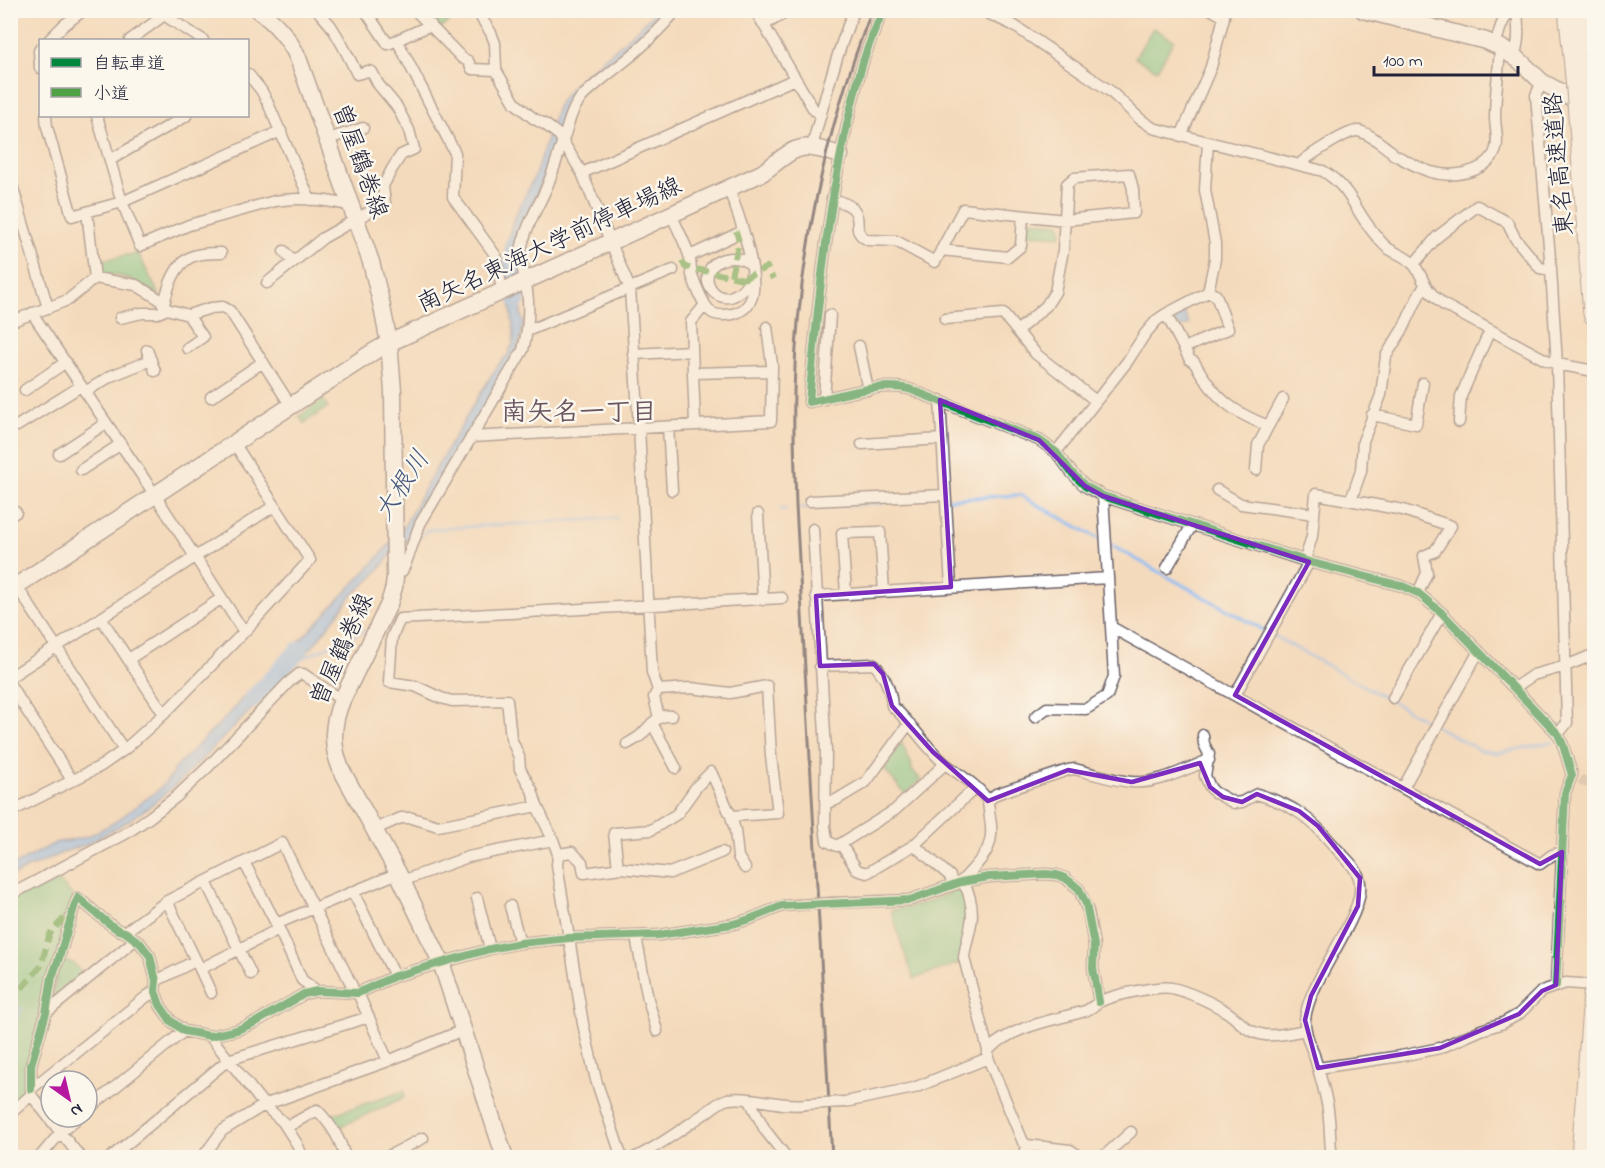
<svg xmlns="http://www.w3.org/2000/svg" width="1605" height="1168" viewBox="0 0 1605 1168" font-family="'Indie Flower','Klee One',sans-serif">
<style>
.green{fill:#77cb8e;stroke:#4c7664;stroke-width:1.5}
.water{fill:#87bbf5;stroke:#546e98;stroke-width:1.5}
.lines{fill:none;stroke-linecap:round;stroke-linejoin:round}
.stream{stroke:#87bbf5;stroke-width:3}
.river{stroke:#87bbf5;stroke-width:18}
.street-tunnel{stroke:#cab5a2;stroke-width:10;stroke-dasharray:10 5;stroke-linecap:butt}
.street-casing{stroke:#6c6268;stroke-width:13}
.secondary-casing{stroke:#6c6268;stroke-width:19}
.highway-casing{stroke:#6c6268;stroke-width:23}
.street{stroke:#fff;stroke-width:10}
.secondary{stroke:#fff;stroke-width:16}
.highway{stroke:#fff;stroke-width:21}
.rail{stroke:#22223b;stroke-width:3}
.street-bridge-casing{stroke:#6c6268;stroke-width:13;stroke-linecap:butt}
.highway-bridge-casing{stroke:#6c6268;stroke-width:23;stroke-linecap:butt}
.street-bridge{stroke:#fff;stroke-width:10}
.highway-bridge{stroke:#fff;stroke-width:21}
.quiet{stroke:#50a245;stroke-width:6;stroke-dasharray:12 6;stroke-linecap:butt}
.cycleway-casing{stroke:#fbf7ec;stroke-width:11}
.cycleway{stroke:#00873e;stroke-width:8}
.marked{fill:none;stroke:#7b2cbf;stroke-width:4.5;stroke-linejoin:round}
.labels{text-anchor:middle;stroke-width:5;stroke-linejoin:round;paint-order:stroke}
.street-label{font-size:24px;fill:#22223b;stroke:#fbf7ec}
.neighbourhood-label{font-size:26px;font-weight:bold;fill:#695560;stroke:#fbf7ec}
.water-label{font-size:26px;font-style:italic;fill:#45587c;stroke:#fbf7ec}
</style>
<rect width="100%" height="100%" fill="#fbf7ec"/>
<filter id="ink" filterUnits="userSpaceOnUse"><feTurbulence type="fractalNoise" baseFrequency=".0167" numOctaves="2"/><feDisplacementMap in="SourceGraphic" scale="12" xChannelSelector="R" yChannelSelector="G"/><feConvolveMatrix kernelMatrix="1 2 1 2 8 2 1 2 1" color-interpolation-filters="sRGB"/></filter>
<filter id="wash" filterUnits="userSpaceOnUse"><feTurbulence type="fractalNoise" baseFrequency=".008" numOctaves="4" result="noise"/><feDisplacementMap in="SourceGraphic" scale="24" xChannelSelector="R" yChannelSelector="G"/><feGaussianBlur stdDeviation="1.35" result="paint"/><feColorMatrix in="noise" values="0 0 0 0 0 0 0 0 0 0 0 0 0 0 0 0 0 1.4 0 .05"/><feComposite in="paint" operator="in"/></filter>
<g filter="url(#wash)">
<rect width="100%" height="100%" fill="#f4dabc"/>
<path class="green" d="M421 10 443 11 451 21 439 29Z
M1153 28 1174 40 1157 70 1135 58Z
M1030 220 1059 223 1062 227 1061 236 1025 234 1026 222Z
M138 253 160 297C138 282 125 274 98 273L97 261Z
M323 400 328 407 304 423 299 416Z
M901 742 912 765 911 769 921 780 905 794 884 769Z
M51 875 55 877 74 897 28 1087 25 1093 11 1108V897Z
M963 888 968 915 962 962 914 979 903 949 891 910 915 906Z
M61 960 73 963 85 976 52 1003 57 976Z
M404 1091 405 1097 335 1129 328 1116Z"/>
<path class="water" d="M656 11H668L652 28 636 44 594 78 573 99 566 110 555 146 536 197 522 227 518 244 516 264 514 265C508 279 518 289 520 303 522 310 520 316 524 322L517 352 419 521 404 544 393 552 372 578 354 593 312 647 292 667 287 666 282 668 257 697V704L180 781 149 807 123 824 87 844 64 852 38 864 27 868 11 877V867L57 842 68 841 89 836 115 822 157 791 172 775 174 769 232 711 244 696 273 669 377 559 403 528 435 470 474 404 498 365 508 355 513 343 514 333 505 265 506 247 513 220 535 175 557 107C569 85 589 72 607 56 624 42 641 26 656 11Z
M1183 310 1189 324 1179 328 1173 318 1175 314Z"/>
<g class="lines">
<path class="stream" d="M948 499 1020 495 1103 541
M800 508 884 503
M780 509H786
M420 537 423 533 431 529 616 518
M1109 544 1479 750 1498 753 1553 742
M300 659 364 631
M10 1030 22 1008"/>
<path class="river" d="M514 244 512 265 517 300
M252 700 299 650"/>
</g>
</g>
<g filter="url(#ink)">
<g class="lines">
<path class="street-tunnel" d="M1580 779 1594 787"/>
<defs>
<path id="street" d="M160 10 170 19 203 40
M365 10 388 44 431 25
M415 10 462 58 468 61 472 69 496 70
M479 10 482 19 491 33 495 43 496 70 515 103 533 118 546 125 559 135 582 173 630 289 639 428 652 672 658 690 654 697 659 718
M755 10 814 110 821 114
M883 10C876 28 868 45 863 62 831 173 819 288 809 402 840 396 878 382 909 389L1039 440 1056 452 1072 473 1085 486 1103 496 1309 562 1402 586 1418 593 1442 613 1558 734 1563 745 1572 775 1565 793 1556 985
M981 10 1013 25 1034 39 1110 91 1140 119 1153 128 1323 171C1352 189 1353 208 1373 232 1378 238 1383 245 1389 249 1397 254 1407 257 1413 264 1419 270 1421 277 1425 284 1429 293 1437 299 1444 305L1546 360 1557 364 1594 371
M764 25 790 10
M49 40 64 25 84 10
M130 40 170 11
M397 40 455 153 453 197 496 256 502 291
M1495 45 1501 26 1509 10
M40 49 39 51 40 68
M1514 56C1520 41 1518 26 1517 10
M248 74 261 90 267 101 310 200
M1542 82 1536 95 1551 270 1557 364 1567 723 1558 734
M46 116 47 127 72 216 122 202 281 131
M97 116 122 202 140 246 189 225 275 201C299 197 327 200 352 206
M1181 136 1211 67 1224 17 1212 10
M328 139 363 128
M1208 142 1205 190 1215 243V259L1208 292
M812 147C824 101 836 55 854 10
M110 160 186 116
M1300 164C1308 156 1348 130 1358 131 1370 133 1382 145 1391 151L1393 154C1405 160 1418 168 1431 172 1451 178 1482 174 1494 154 1500 143 1495 128 1495 117 1495 94 1499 70 1500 47
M582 173 795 79
M10 178 48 308
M832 199C840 202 850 204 854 210 863 221 850 231 868 240L896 241 935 262 963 209 1065 220 1134 213 1133 189 1129 174 1074 178 1067 184 1063 250 1055 292 1046 306 1017 331
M87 212 95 278
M671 214C677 227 683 239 688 252 691 259 690 267 692 275 696 286 702 304 711 312 716 316 727 315 733 314 744 311 752 303 753 291 756 265 739 214 728 188
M941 250 1008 257 1021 246 1023 216
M284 251 293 262
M690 256 743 231
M1414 264 1437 237 1477 206 1507 222 1515 238 1540 268 1551 270
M751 265C740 254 716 256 709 271 703 286 718 302 733 296 742 292 749 284 751 275
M267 283 323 238 385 203 383 186 392 169 401 155 414 149 409 130 397 107 378 84 372 72 368 71 357 74C349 57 341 41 331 26 327 20 322 17 318 10
M164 304C168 286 176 259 197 255 204 253 213 253 221 253
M32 313 155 495 244 632
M1166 314 1190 360 1194 362C1215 398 1230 411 1268 426
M120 318 142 313H158L167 309
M945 319 1003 314 1036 354 1096 401
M10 322 68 300 95 278 136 285 159 299 167 309 188 315 211 308 223 307 230 311 291 406
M527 331 673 270
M859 346 868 390
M187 348 203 337 188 315
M1184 348 1228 329 1216 295 1208 292
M147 350 155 371
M633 354 692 351
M694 373 772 371
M25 390 66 362
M85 392 111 376 151 360
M211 397 263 362
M824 399 830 315
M940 400 951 587
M1372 415 1416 424 1423 383
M1459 422 1461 396 1490 330
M695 424 691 322 705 305
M17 426 81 386
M668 427 672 490
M471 437 771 421 772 365 767 327
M862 444 942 439
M1056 452 1127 362 1145 334 1157 320 1166 314 1208 292
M59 454 106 423
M81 470 121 444
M1256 470 1258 445 1283 399
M1217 490 1241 504 1314 514
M1351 500 1361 471 1363 441 1381 395 1386 356 1404 327 1420 293 1425 286
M810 501 945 495
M758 514 763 600
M10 516 16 512
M813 529 826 751 825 826 827 841 837 846 895 810 945 764
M1305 560 1312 536 1316 494 1403 510 1451 526 1435 551 1424 556 1427 573 1418 593
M1167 568 1192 525
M10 576 124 750
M395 576 402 571 405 565 420 524 523 350C528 330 530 311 527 291 525 275 519 262 522 246 526 226 537 209 545 191 552 176 557 159 562 143 568 128 570 110 582 97 597 82 614 70 631 56 647 42 663 27 676 10
M846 594 842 533 880 532 884 592
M816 596 1108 578
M101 618 164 714
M1111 627 1540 864 1552 855 1562 852
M129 659 222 598
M820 666 874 664C884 675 891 690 892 706 911 722 923 744 942 761 955 773 978 784 987 800 989 805 989 813 990 818 996 850 980 860 961 882
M10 677 274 506
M10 685 72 780
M1514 688 1533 675 1566 666 1590 656
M658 690 691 688 730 693 767 686 771 756 778 813 731 816
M1235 695 1309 562
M1393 698 1442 613
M1035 717 1047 708 1086 709 1107 696 1114 676 1103 496
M652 723 676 768
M1203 735 1204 744 1209 754 1205 776 1210 787 1214 792 1234 803 1242 802 1257 794C1293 805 1310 817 1334 846 1342 855 1356 866 1359 878 1370 912 1308 978 1305 1020 1304 1032 1310 1044 1314 1055 1318 1069 1323 1084 1326 1099 1331 1118 1329 1138 1332 1158
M627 744C632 741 636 739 640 736 650 727 656 714 672 716
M1403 788 1479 651
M988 801 996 794 1068 770 1075 769C1093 774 1112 780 1131 782 1157 785 1185 769 1209 760
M826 803 836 800 866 782 905 729 910 724
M10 812 101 766 124 750 164 714 244 632 310 560 234 443
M375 829 401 818H412L438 826 537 806
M841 844 857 870 867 873 914 845 975 788
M914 845 950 876 953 885
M558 854 572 852 582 862 584 873 621 868 670 873 722 852
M244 862 279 929 302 980 317 991
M618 868 614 833 651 830 677 814 697 786 711 772 731 816 735 830 738 857 745 868
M402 881 468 857 553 840
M206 882 251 974
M961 882C967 887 968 892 970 899 976 922 966 936 964 958L988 1050
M353 892 395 976
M10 895 125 834 150 817 176 797 208 767 288 683 299 674H303L342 700
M477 898 490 949
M167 901 200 969 279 929
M832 903 910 900 961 882 989 877 1046 874 1057 875 1065 878 1079 889 1088 911 1094 945 1093 968 1099 1002
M510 906 520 943
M276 924 398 873
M125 932 167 901 282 843 352 986 353 993
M636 937 648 999 657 1031
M200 969 211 993
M156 981 195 961
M358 993 388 1061
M46 1013 135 940
M210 1036 264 1105 283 1122 297 1144 303 1158
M1318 1068 1401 1056 1440 1048 1481 1030 1503 1023 1519 1014 1542 991 1566 983 1594 985
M31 1089V1065L46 1013 52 977 59 958 75 904 78 898 108 923 118 930 125 932 140 943 150 956 156 981 155 991 160 1005 171 1021 184 1031 210 1036 237 1030 256 1022 304 994 317 991 358 993 395 976 490 949 520 943 569 938 659 935 733 924 750 919 782 906 798 905
M31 1095 81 1158
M749 1099 765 1130 787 1158
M845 1102 914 1088 988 1058
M87 1110 184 1031
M10 1114 31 1095V1089L146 997 155 991
M287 1127 317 1110C330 1123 341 1140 345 1158
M39 1158 61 1132 79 1117
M110 1158 228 1060 369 1017
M202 1158 222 1131 264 1105 388 1061 463 1030
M385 1158 423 1138
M622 1158 596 1080 583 1024 557 865 558 854 553 840 537 806 532 790 520 769 519 757 511 738 507 700 452 701 441 698 415 686 389 682 392 637 400 619 782 598
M634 1158C658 1147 679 1131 701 1116 709 1111 719 1101 728 1099 754 1095 780 1108 806 1104
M1024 1158 1027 1145
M1083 1158 1070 1150 1027 1145 1023 1142 988 1058V1050C1015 1025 1052 1021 1085 1011 1091 1009 1095 1004 1101 1001 1115 995 1158 985 1172 988 1189 992 1213 1003 1227 1012 1242 1022 1245 1032 1265 1035 1278 1037 1293 1032 1306 1030
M1102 1158 1131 1132"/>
<path id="secondary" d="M258 10C276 23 289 38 298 58L371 262 381 302 389 343 393 391 395 576 394 587 389 604 342 700C332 724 331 745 341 769L398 873 441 962 505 1158
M1363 10 1486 41 1500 47 1520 61 1542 82 1594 110
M10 590 373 352 389 343 762 173C797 148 795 140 840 155"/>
<path id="highway" d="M1569 10 1575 66
M1590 10 1594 49
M1581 139 1594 314
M1582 1158 1594 994"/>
</defs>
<use href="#street" class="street-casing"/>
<use href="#secondary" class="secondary-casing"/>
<use href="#highway" class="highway-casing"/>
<use href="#street" class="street"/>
<use href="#secondary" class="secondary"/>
<use href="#highway" class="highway"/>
<path class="rail" d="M832 1158 796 505C795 467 793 430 794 392 797 262 825 131 872 10"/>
<defs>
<path id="street-bridge" d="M798 905 832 903
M806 1104 845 1102"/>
<path id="highway-bridge" d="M1575 66 1581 139"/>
</defs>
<use href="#street-bridge" class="street-bridge-casing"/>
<use href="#highway-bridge" class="highway-bridge-casing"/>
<use href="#street-bridge" class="street-bridge"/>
<use href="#highway-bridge" class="highway-bridge"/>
<path class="quiet" d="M682 261 685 267 748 280
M731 276 739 241 736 231
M743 279 767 267 773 279
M10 1002 41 966 49 936 52 931 69 913H70"/>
<defs>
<path id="cycleway" d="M883 10C876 28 868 45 863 62 831 173 819 288 809 402 840 396 878 382 909 389L1039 440 1056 452 1072 473 1085 486 1103 496 1309 562 1402 586 1418 593 1442 613 1558 734 1563 745 1572 775 1565 793 1556 985
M31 1089V1065L46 1013 52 977 59 958 75 904 78 898 108 923 118 930 125 932 140 943 150 956 156 981 155 991 160 1005 171 1021 184 1031 210 1036 237 1030 256 1022 304 994 317 991 358 993 395 976 490 949 520 943 569 938 659 935 733 924 750 919 782 906 910 900 961 882 989 877 1046 874 1057 875 1065 878 1072 883 1079 889 1086 904 1094 945 1093 968 1099 1002"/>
</defs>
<use href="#cycleway" class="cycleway-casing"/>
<use href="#cycleway" class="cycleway"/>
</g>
</g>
<path d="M0 0H1605V1168H0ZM940 400 1039 440 1085 486 1103 496 1309 562 1235 695 1540 864 1562 852 1556 985 1542 991 1519 1014 1440 1048 1318 1068 1305 1020 1311 996 1358 906 1360 878 1318 826 1299 811 1257 794 1242 802 1223 797 1210 787 1200 763 1132 782 1068 770 988 801 933 752 892 706 883 674 874 664 820 666 816 596 951 587Z" fill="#f4dabc" fill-opacity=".55" fill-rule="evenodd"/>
<path class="marked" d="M940 400 1039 440 1085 486 1103 496 1309 562 1235 695 1540 864 1562 852 1556 985 1542 991 1519 1014 1440 1048 1318 1068 1305 1020 1311 996 1358 906 1360 878 1318 826 1299 811 1257 794 1242 802 1223 797 1210 787 1200 763 1132 782 1068 770 988 801 933 752 892 706 883 674 874 664 820 666 816 596 951 587Z"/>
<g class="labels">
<g class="street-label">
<text transform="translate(361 161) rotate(70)" y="8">曽屋鶴巻線</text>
<text transform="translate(1558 164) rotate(-95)" y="8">東名高速道路</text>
<text transform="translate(549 244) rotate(-25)" y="8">南矢名東海大学前停車場線</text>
<text transform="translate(341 649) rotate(-66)" y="8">曽屋鶴巻線</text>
</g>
<g class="neighbourhood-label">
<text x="579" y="420">南矢名一丁目</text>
</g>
<g class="water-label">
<text transform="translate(401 485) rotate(-57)" y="9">大根川</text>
</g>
</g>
<rect width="1605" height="1168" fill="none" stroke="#fbf7ec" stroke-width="36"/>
<rect x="39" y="39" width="210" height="78" fill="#fbf7ec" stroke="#a4a2a5" stroke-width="1.5"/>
<rect x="51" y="58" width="30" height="9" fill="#00873e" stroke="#a4a2a5" stroke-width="1.5"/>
<text x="93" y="69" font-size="18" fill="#22223b">自転車道</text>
<rect x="51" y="88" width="30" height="9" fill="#50a245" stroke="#a4a2a5" stroke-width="1.5"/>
<text x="93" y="99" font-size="18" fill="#22223b">小道</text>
<g transform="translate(69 1099) rotate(146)"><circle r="28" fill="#fbf7ec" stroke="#a4a2a5" stroke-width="1.5"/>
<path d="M0-4.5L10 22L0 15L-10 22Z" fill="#b5179e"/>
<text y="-9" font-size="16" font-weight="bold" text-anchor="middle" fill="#22223b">N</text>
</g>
<path d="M1374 66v9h144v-9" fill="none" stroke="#22223b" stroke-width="3"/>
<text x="1383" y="66" font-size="18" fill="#22223b" stroke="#fbf7ec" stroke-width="4.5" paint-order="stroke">100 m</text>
</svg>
